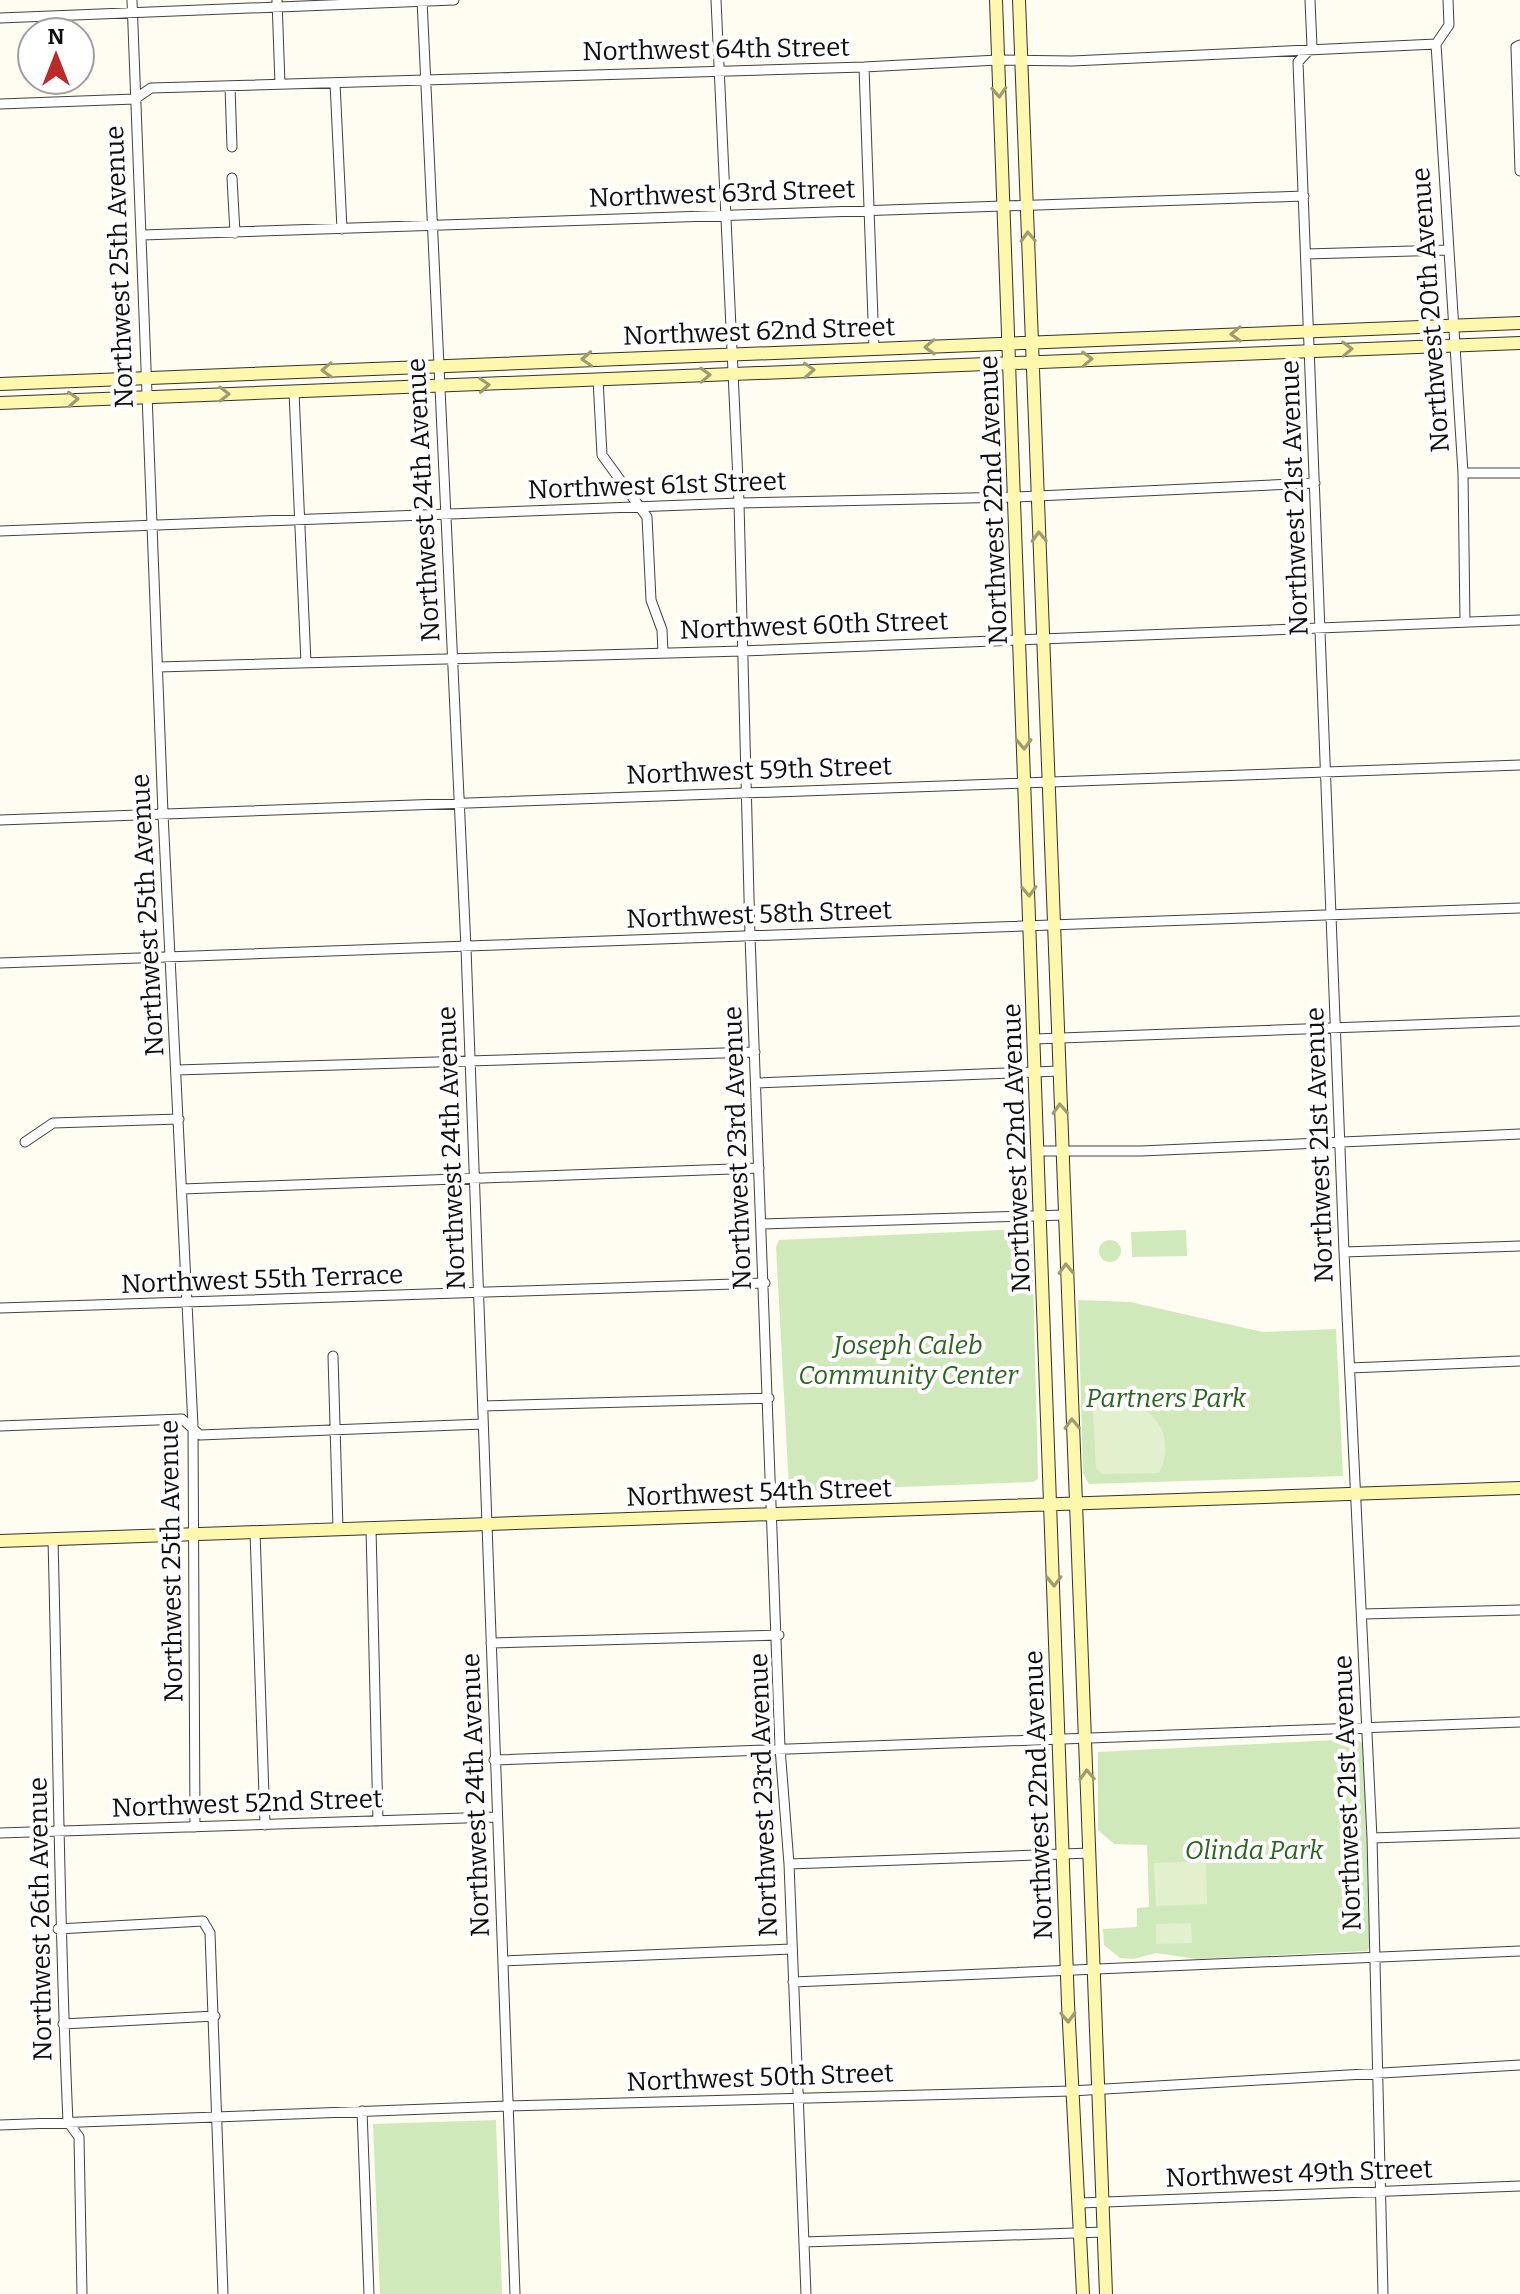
<svg xmlns="http://www.w3.org/2000/svg" width="1520" height="2294" viewBox="0 0 1520 2294" font-family="Bitter,serif">
<style>
.green{fill:#d0e9bb}
.pitch{fill:#e2f0cd}
.lines{fill:none;stroke-linecap:round;stroke-linejoin:round}
.minor-casing{stroke:#424242;stroke-width:11}
.secondary-casing{stroke:#313131;stroke-width:14}
.minor{stroke:#fff;stroke-width:9}
.secondary{stroke:#fdf8ae;stroke-width:12}
.oneway{stroke:#9e9b6e}
.labels{text-anchor:middle;stroke-width:8;stroke-linejoin:round;paint-order:stroke}
.street-label{font-size:26px;fill:#0f0f0f;stroke:#fff}
.park-label{font-size:26px;font-style:italic;fill:#2b6520;stroke:#fff}
</style>
<rect width="100%" height="100%" fill="#fffdf1"/>
<path class="green" d="M1023 1229 1032 1237 1038 1479 1033 1482 795 1491 789 1488 776 1247 779 1240Z
M1186 1230 1187 1256 1132 1257 1131 1232Z
M1099 1251a11 11 0 1 1 22 0a11 11 0 1 1-22 0Z
M1078 1300 1130 1302 1263 1332 1336 1329 1343 1476 1089 1484 1083 1473Z
M1357 1739 1363 1744 1370 1947 1367 1951 1197 1959 1156 1953 1133 1959 1120 1958 1104 1945 1103 1929 1137 1927V1908L1149 1907 1147 1845 1114 1844 1098 1830V1752Z
M496 2120 502 2294H380L373 2124Z"/>
<path class="pitch" d="M1112 1403C1153 1400 1178 1436 1159 1473L1102 1474 1096 1469 1093 1411Z
M1206 1861 1207 1904 1156 1906 1154 1863Z
M1191 1923 1192 1943 1156 1944V1924Z"/>
<g class="lines">
<defs>
<path id="minor" d="M132 0 163 814 193 1426 195 1827
M277 0 280 84
M422 0 466 948 515 2294
M716 0 739 503 750 936 780 1748 789 1864 806 2294
M1310 0 1312 47 1298 62 1344 1252 1372 1838 1383 2294
M1448 0 1449 25 1436 44 1463 473 1465 622
M0 18 454 0
M1520 45 1516 47 1520 171
M864 67 874 348
M335 83 342 229
M230 86 232 147
M0 104 135 99 151 88 864 67 998 60 1072 61 1436 44
M232 178 235 233
M142 235 1304 196
M1306 254 1448 250
M598 379 602 455 647 517 651 600 662 630 663 653
M294 392 306 663
M1463 473H1520
M0 531 739 503 1014 497 1315 483
M158 667 742 651 1520 620
M0 820 1520 765
M0 963 1520 908
M1034 1039 1520 1021
M177 1070 755 1052
M756 1083 1059 1071
M25 1142 53 1123 179 1119
M1038 1151H1141L1520 1134
M182 1189 759 1168
M762 1224 1064 1215
M1344 1252 1520 1246
M0 1308 765 1283
M333 1356 338 1529
M1350 1368 1520 1361
M483 1406 769 1398
M0 1426 182 1419 200 1435 483 1424
M371 1528 378 1821
M255 1532 265 1825
M53 1539C58 1733 59 1927 68 2122L79 2137 82 2294
M1363 1614 1520 1610
M491 1643 779 1635
M494 1760 1520 1722
M0 1833 496 1817
M1372 1838 1520 1833
M789 1864 1090 1853
M58 1929 203 1921 210 1933 223 2294
M503 1961 791 1949
M793 1982 1520 1951
M63 2024 215 2016
M362 2111 369 2294
M0 2125 508 2106 1071 2091 1520 2065
M1080 2203 1520 2186
M804 2242 1104 2232"/>
<path id="secondary" d="M996 0 1068 2004 1083 2294
M1019 0 1106 2294
M0 384 1520 323
M0 403 1520 343
M0 1541 1520 1488"/>
</defs>
<use href="#minor" class="minor-casing"/>
<use href="#secondary" class="secondary-casing"/>
<use href="#minor" class="minor"/>
<use href="#secondary" class="secondary"/>
</g>
<defs><path id="oneway-chevron" d="M-2-3.5L2.5 0L-2 3.5" fill="none" stroke-width="1.6" stroke-linecap="round" stroke-linejoin="round" transform="scale(2)"/></defs>
<g class="oneway">
<use href="#oneway-chevron" transform="translate(999 92) rotate(87)"/>
<use href="#oneway-chevron" transform="translate(1028 237) rotate(-92)"/>
<use href="#oneway-chevron" transform="translate(1236 334) rotate(178)"/>
<use href="#oneway-chevron" transform="translate(930 347) rotate(178)"/>
<use href="#oneway-chevron" transform="translate(1347 349) rotate(-2)"/>
<use href="#oneway-chevron" transform="translate(587 359) rotate(177)"/>
<use href="#oneway-chevron" transform="translate(1087 359) rotate(-2)"/>
<use href="#oneway-chevron" transform="translate(327 370) rotate(178)"/>
<use href="#oneway-chevron" transform="translate(809 370) rotate(-3)"/>
<use href="#oneway-chevron" transform="translate(705 375) rotate(-2)"/>
<use href="#oneway-chevron" transform="translate(484 385) rotate(-3)"/>
<use href="#oneway-chevron" transform="translate(224 394) rotate(-1)"/>
<use href="#oneway-chevron" transform="translate(73 399) rotate(-3)"/>
<use href="#oneway-chevron" transform="translate(1039 537) rotate(-92)"/>
<use href="#oneway-chevron" transform="translate(1024 744) rotate(88)"/>
<use href="#oneway-chevron" transform="translate(1029 891) rotate(88)"/>
<use href="#oneway-chevron" transform="translate(1060 1109) rotate(-92)"/>
<use href="#oneway-chevron" transform="translate(1066 1269) rotate(-92)"/>
<use href="#oneway-chevron" transform="translate(1072 1424) rotate(-92)"/>
<use href="#oneway-chevron" transform="translate(1054 1581) rotate(89)"/>
<use href="#oneway-chevron" transform="translate(1087 1775) rotate(-92)"/>
<use href="#oneway-chevron" transform="translate(1068 2017) rotate(88)"/>
</g>
<g class="labels">
<g class="street-label">
<text transform="translate(716 49) rotate(-1)" y="9">Northwest 64th Street</text>
<text transform="translate(722 193) rotate(-2)" y="9">Northwest 63rd Street</text>
<text transform="translate(119 267) rotate(-92)" y="9">Northwest 25th Avenue</text>
<text transform="translate(1430 310) rotate(-94)" y="9">Northwest 20th Avenue</text>
<text transform="translate(759 331) rotate(-2)" y="9">Northwest 62nd Street</text>
<text transform="translate(657 485) rotate(-2)" y="9">Northwest 61st Street</text>
<text transform="translate(1294 498) rotate(-92)" y="9">Northwest 21st Avenue</text>
<text transform="translate(423 500) rotate(-93)" y="9">Northwest 24th Avenue</text>
<text transform="translate(993 500) rotate(-92)" y="9">Northwest 22nd Avenue</text>
<text transform="translate(814 625) rotate(-2)" y="9">Northwest 60th Street</text>
<text transform="translate(759 770) rotate(-2)" y="9">Northwest 59th Street</text>
<text transform="translate(759 914) rotate(-2)" y="9">Northwest 58th Street</text>
<text transform="translate(147 915) rotate(-93)" y="9">Northwest 25th Avenue</text>
<text transform="translate(1319 1145) rotate(-92)" y="9">Northwest 21st Avenue</text>
<text transform="translate(451 1148) rotate(-92)" y="9">Northwest 24th Avenue</text>
<text transform="translate(737 1148) rotate(-92)" y="9">Northwest 23rd Avenue</text>
<text transform="translate(1016 1148) rotate(-92)" y="9">Northwest 22nd Avenue</text>
<text transform="translate(262 1279) rotate(-2)" y="9">Northwest 55th Terrace</text>
<text transform="translate(759 1492) rotate(-2)" y="9">Northwest 54th Street</text>
<text transform="translate(171 1561) rotate(-91)" y="9">Northwest 25th Avenue</text>
<text transform="translate(1347 1793) rotate(-92)" y="9">Northwest 21st Avenue</text>
<text transform="translate(475 1795) rotate(-92)" y="9">Northwest 24th Avenue</text>
<text transform="translate(763 1795) rotate(-92)" y="9">Northwest 23rd Avenue</text>
<text transform="translate(1038 1795) rotate(-92)" y="9">Northwest 22nd Avenue</text>
<text transform="translate(247 1803) rotate(-2)" y="9">Northwest 52nd Street</text>
<text transform="translate(40 1919) rotate(-91)" y="9">Northwest 26th Avenue</text>
<text transform="translate(760 2077) rotate(-2)" y="9">Northwest 50th Street</text>
<text transform="translate(1299 2173) rotate(-2)" y="9">Northwest 49th Street</text>
</g>
<g class="park-label">
<text x="908" y="1354">Joseph Caleb<tspan x="908" dy="30">Community Center</tspan></text>
<text x="1166" y="1407">Partners Park</text>
<text x="1254" y="1859">Olinda Park</text>
</g>
</g>
<g transform="translate(56 56)"><circle r="38" fill="#ffffff" stroke="#9f9f9f" stroke-width="2"/>
<path d="M0-6L14 30L0 20L-14 30Z" fill="#bc2a2a"/>
<text y="-12" font-size="22" font-weight="bold" text-anchor="middle" fill="#0f0f0f">N</text>
</g>
</svg>
